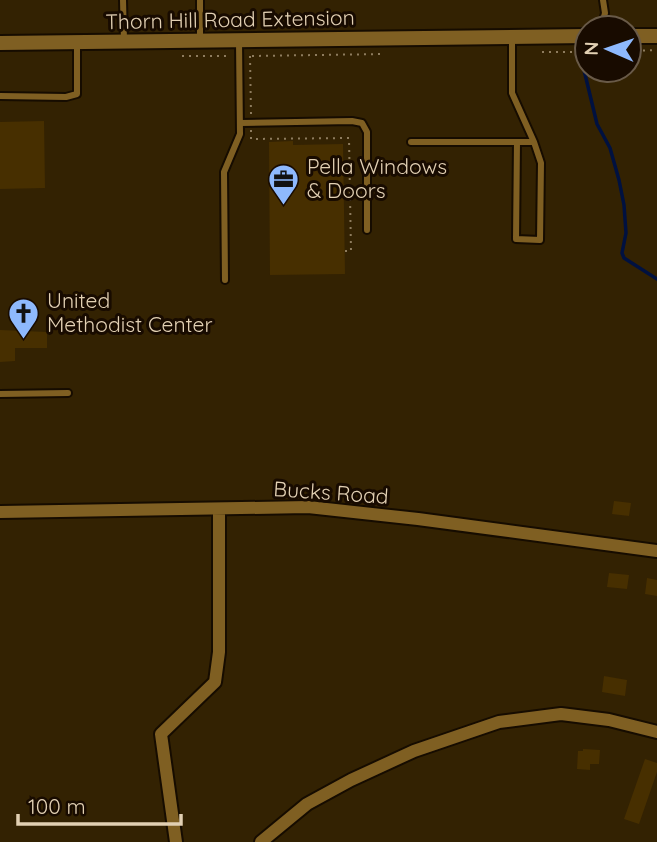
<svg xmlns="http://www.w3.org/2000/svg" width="657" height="842" viewBox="0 0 657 842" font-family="Quicksand,sans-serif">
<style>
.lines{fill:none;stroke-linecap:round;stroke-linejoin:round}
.stream{stroke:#001140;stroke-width:3.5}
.building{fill:#472f00}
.service-casing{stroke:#160c00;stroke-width:10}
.minor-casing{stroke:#160c00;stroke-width:16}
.tertiary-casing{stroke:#160c00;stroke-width:18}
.path{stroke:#8e7c5e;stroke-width:2;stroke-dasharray:2 5;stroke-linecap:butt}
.service{stroke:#7f5f22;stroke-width:6}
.minor{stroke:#7f5f22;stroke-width:12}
.tertiary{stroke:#7f5f22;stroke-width:14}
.labels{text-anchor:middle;stroke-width:6;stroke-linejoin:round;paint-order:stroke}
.street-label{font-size:21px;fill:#e2d0b3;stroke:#180b00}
.poi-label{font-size:21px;fill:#e2d0b3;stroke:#180b00;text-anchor:start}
</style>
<rect width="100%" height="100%" fill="#332202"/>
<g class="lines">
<path class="stream" d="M584 70 597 124 610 148 619 180 624 205 626 233 622 253 624 258 657 279"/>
</g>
<path class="building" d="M44 121 45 188 0 189V122Z
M293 141V145L343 144 345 274 270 275 269 142Z
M0 330 47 332V348H15V361L0 362Z
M614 501 631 503 629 516 612 514Z
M609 573 629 575 627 589 607 587Z
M647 578 657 580V596L645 594Z
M604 676 627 680 625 696 602 692Z
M583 749 600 750 599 764H590V770L577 769 578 751H583Z
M645 759 657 763V772L639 824 624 819Z"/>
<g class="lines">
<defs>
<path id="service" d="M123 0 124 40
M601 28 605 13 603 0
M200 40V0
M0 96 66 97 77 94V43
M241 123 352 121 362 123 367 132V230
M411 142H534L512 93V37
M517 142 516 239 540 240 541 163 534 142
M225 280 224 172 240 134 239 41
M0 394 68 393"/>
<path id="minor" d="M0 512 308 507 418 519 657 551
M176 842 161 734 215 682 219 652V509
M261 842 307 804 351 780 414 751 499 722 561 714 609 720 657 732"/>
<path id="tertiary" d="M629 36H657
M0 43 587 36"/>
</defs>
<use href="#service" class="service-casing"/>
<use href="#minor" class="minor-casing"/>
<use href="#tertiary" class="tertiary-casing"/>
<path class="path" d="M629 51 657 50
M542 52H587
M182 56H229
M250 56 251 114
M252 56 384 54
M251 130V139L349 138 351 251H345"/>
<use href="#service" class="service"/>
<use href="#minor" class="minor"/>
<use href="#tertiary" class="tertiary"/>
</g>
<defs>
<symbol id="office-pin" viewBox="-11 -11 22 30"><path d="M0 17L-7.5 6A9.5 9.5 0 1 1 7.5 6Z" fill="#8eb9fd" stroke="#180b00"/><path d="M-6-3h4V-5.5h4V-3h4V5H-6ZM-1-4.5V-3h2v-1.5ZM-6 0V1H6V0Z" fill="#111"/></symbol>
<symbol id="church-pin" viewBox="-11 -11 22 30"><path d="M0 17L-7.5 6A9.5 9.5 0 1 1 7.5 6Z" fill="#8eb9fd" stroke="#180b00"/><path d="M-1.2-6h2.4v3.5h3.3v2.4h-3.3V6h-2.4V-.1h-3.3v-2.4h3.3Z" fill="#111"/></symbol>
</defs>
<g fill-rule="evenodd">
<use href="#office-pin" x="266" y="162" width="35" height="47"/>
<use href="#church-pin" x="6" y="296" width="35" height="47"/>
</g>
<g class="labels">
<g class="street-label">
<text transform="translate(230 20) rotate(-1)" y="7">Thorn Hill Road Extension</text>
<text transform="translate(331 493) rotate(4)" y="7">Bucks Road</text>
</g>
<g class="poi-label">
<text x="307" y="174">Pella Windows<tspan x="307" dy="24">&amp; Doors</tspan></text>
<text x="47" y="308">United<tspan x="47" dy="24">Methodist Center</tspan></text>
</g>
</g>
<g transform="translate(608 49) rotate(272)"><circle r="33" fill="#180b00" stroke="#695a48" stroke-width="2"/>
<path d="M0-5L12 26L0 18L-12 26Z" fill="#8eb9fd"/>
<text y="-10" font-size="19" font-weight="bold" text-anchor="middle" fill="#e2d0b3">N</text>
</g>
<path d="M18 814v10h163v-10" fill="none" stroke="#e2d0b3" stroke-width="3.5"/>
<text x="28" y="814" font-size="21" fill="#e2d0b3" stroke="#180b00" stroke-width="5" paint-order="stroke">100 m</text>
</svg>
